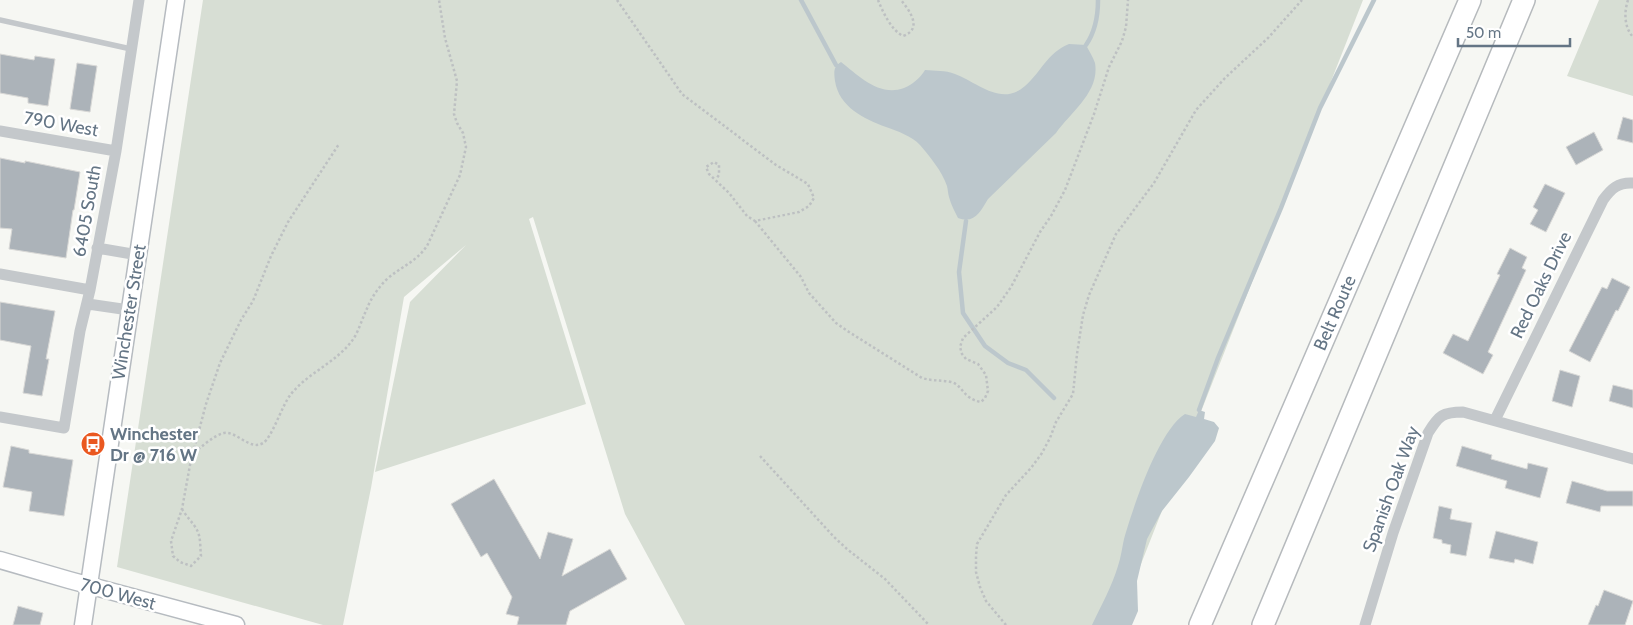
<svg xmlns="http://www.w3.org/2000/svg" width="1633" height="625" viewBox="0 0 1633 625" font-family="Cabin,sans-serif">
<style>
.green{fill:#d7ded4}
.water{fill:#bcc7cc}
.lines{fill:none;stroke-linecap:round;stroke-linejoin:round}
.stream{stroke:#bcc7cc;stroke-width:4.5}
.building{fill:#acb3b9;stroke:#d8d8d6}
.secondary-casing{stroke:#b6bbc0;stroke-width:19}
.motorway-casing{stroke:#b6babd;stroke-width:24}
.path{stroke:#bdc0c2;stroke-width:2.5;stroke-dasharray:2.5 2.5;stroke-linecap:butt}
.service{stroke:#c4c8cb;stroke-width:5.5}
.minor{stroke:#c4c8cb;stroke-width:11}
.secondary{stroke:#fff;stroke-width:16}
.motorway{stroke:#fff;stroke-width:21}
.labels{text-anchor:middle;stroke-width:5;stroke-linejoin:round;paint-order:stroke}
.street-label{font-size:18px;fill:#647585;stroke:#fff}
.poi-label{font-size:18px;font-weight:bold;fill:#647585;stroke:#fff;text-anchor:start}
</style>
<rect width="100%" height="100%" fill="#f6f7f3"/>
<path class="green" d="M203 0H1363L1117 625H685L625 514 533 217 529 219 586 404 375 472 410 302 466 245 404 297 371 488 343 625H323L117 567Z
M1599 0H1633V96L1567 76Z"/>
<path class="water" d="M1069 44 1086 45C1089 51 1093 57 1095 63 1100 92 1071 112 1056 133L988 199C980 212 975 224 958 218 955 212 951 205 949 197 948 194 948 190 947 186 942 171 930 157 920 145 912 136 897 131 886 127 864 119 839 107 835 81 834 72 833 67 841 62 859 76 879 97 904 88 913 84 920 78 925 70 935 71 945 70 955 74 977 82 1001 107 1025 86 1042 71 1047 53 1069 44Z
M1199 410 1205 412 1204 419 1214 422 1219 428 1215 441 1189 477 1162 511 1147 539 1137 581 1138 611 1132 625H1092C1101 606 1112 586 1118 566 1121 557 1122 548 1124 539 1133 508 1158 431 1185 414L1196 417Z"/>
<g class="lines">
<path class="stream" d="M801 0 836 65
M1086 45C1095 32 1098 16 1098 0
M966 221 959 272 963 313 985 346 1008 363 1026 370 1054 398
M1199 410 1218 358 1281 208 1320 108 1374 0"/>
</g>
<path class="building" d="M0 54 34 60 35 56 55 59 48 106 28 103V98L0 93Z
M77 63 97 66 90 112 70 109Z
M1623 117 1633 120V143L1617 139Z
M1594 132 1603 150 1576 165 1566 147Z
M0 158 25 163V161L80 172 74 210H73L66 258 9 249 12 229 0 228Z
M1545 184 1565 193 1546 232 1530 224 1538 210 1533 207Z
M1510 248 1527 257 1522 268 1526 270 1488 352 1493 355 1483 374 1443 353 1453 334 1468 341 1500 275 1497 274Z
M1612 278 1630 287 1618 311 1616 310 1590 362 1569 351 1602 287 1607 289Z
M0 302 55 311 46 359H49L42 396 23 393 31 346 0 340Z
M1560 370 1580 376 1572 407 1552 401Z
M1613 385 1633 390V408L1609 401Z
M11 446 29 450V453L73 460 64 516 29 511 32 492 3 487Z
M1462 446 1492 455 1491 459 1527 469 1528 463 1548 468 1540 498 1505 488 1507 481 1456 466Z
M494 479 540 559 548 532 573 539 562 576 610 549 627 579 570 611 566 625H517L519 617 506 614 512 597 487 553 481 557 451 504Z
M1572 481 1607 491H1633V506H1601L1600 512 1566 503Z
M1439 506 1452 509 1450 519 1472 523 1466 556 1450 553 1451 545 1442 543V540L1433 538Z
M1496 531 1538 542 1533 564 1515 559 1514 563 1489 558Z
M1604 590 1633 601 1625 625H1588L1596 605 1598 606Z
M18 606 43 613 40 625H13Z"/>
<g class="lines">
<defs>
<path id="secondary" d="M0 560 69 580 236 625
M83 625 176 0"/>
<g id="motorway">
<path id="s1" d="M1200 625 1470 0"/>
<path d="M1263 625 1524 0"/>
</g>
</defs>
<use href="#secondary" class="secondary-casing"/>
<use href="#motorway" class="motorway-casing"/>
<path class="path" d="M617 0 682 94 776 165 808 184 814 198 809 206 799 212 755 221 747 216 729 193 709 174 706 167 714 162 719 165V175L716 179
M878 0C883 12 891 30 903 36 923 29 910 11 901 0
M1628 0C1624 12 1624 27 1633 37
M755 221 801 277 809 293 836 323 849 332 922 378C932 381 941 380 951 382 963 385 963 399 981 402L985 398 988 391 986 375 978 364 966 359 962 354 960 347 963 338 997 307 1011 287 1040 232 1051 216 1065 190 1094 114 1109 67 1122 41 1126 27 1128 0
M193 453 206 404 220 363 241 320 253 301 271 256 288 222 339 144
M760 456 834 537 847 549 885 579 929 625
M182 509C186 516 194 524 197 530 201 537 200 548 201 556L191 566 180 562 173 556 171 541 182 509 192 454C201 448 212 436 224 433 237 431 250 451 263 443 272 438 282 405 291 394 308 373 335 363 351 342 358 334 361 321 366 311 370 300 377 289 386 280 400 267 415 263 427 246L460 175 466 147 463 133 457 123 454 114 457 81 445 38 439 0
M1006 625 986 601 980 587 976 572V556L977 544 1006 495 1031 468 1042 453 1050 438 1056 422 1073 394 1077 354 1083 315 1089 295 1116 234 1154 183 1196 110 1225 78 1268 38 1302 0"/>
<path class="service" d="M0 20 131 49"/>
<path class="minor" d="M0 131 116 151
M97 248 138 255
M0 274 90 290
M88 304 129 310
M0 417 64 428 80 331 90 290 116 151 139 0
M1495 420 1603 200C1611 189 1618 182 1633 183
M1365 625 1393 533 1428 433C1439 415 1443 412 1463 412L1633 459"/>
<use href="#secondary" class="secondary"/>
<use href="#motorway" class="motorway"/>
</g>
<defs>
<symbol id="bus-disc" viewBox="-11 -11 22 22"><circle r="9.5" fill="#ea5820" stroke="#fff"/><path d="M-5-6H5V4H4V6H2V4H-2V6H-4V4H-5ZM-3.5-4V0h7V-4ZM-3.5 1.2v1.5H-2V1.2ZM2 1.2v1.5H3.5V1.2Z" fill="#fff"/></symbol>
</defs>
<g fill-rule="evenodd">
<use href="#bus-disc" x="79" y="430" width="28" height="28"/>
</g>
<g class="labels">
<g class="street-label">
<text transform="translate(61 124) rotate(10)" y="6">790 West</text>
<text transform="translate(87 211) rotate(-80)" y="6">6405 South</text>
<text transform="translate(1541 285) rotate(-64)" y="6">Red Oaks Drive</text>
<text transform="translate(129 312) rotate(-81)" y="6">Winchester Street</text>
<text dy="6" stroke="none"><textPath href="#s1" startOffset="340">Belt Route</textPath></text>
<text transform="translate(1391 489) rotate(-70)" y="6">Spanish Oak Way</text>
<text transform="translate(118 594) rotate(15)" y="6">700 West</text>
</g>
<g class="poi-label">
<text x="110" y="440">Winchester<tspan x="110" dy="21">Dr @ 716 W</tspan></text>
</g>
</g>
<path d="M1458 38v8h112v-8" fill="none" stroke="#647585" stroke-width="2.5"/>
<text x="1466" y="38" font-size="15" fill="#647585" stroke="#ffffff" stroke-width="4" paint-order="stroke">50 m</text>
</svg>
